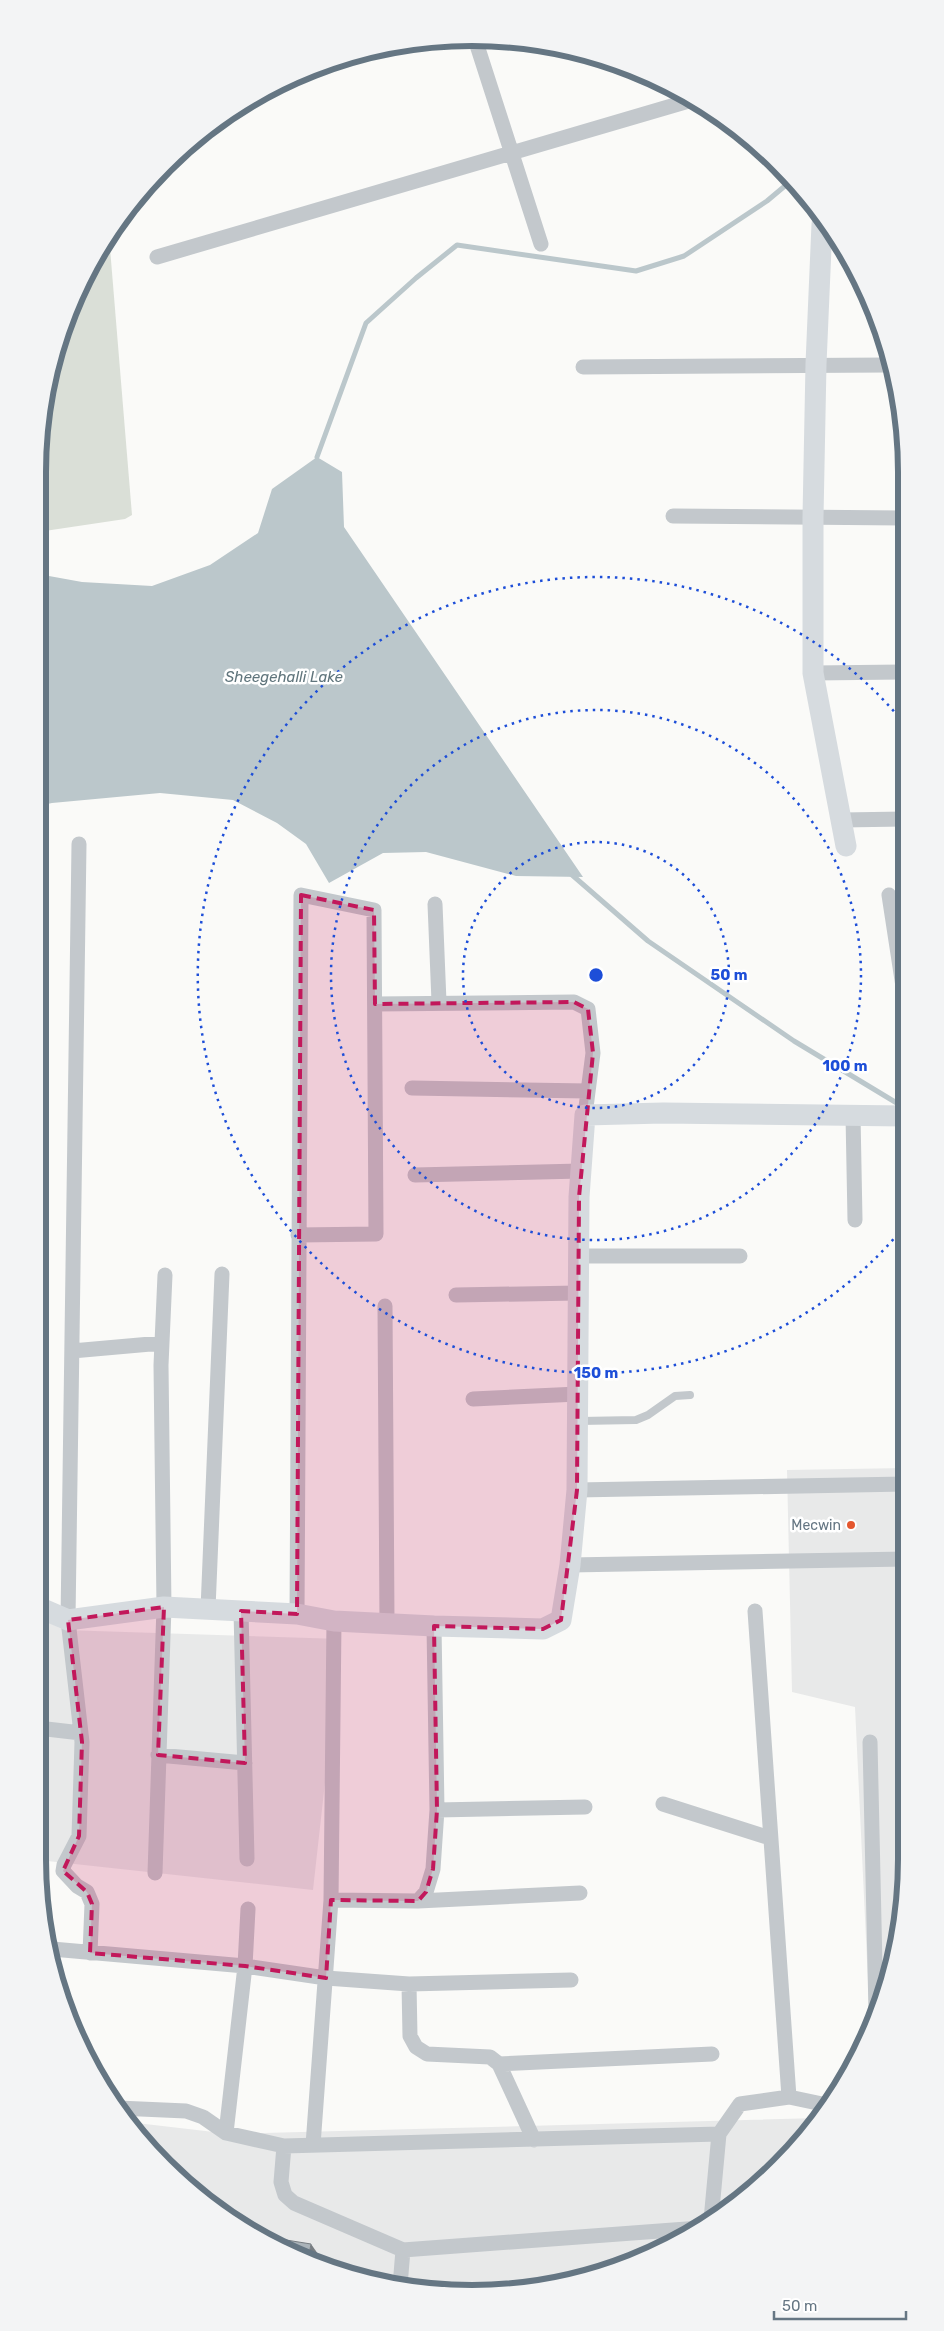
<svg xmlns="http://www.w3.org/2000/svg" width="944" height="2331" viewBox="0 0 944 2331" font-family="Rubik,sans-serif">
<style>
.built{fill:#e8e9e9}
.green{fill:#dadfd7}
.water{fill:#bbc7cb}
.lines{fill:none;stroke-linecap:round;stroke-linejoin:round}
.stream{stroke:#bbc7cb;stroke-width:5}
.lane{stroke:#c3c8cc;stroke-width:8}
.street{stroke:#c3c8cc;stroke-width:15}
.secondary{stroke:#d6dbdf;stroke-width:21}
.shaded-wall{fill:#777d82}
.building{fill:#aab3b9;stroke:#777d82}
.marked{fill:#c2185b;fill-opacity:0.2;stroke:#c2185b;stroke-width:4;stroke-dasharray:10 6;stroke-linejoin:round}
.ring{fill:none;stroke:#1d4ed8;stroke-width:2.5;stroke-dasharray:2.5 5}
.poi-dot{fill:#e4572e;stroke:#fff;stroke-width:2}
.labels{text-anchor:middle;stroke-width:5;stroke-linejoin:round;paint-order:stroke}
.poi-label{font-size:14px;fill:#657683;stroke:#fff;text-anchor:end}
.water-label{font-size:15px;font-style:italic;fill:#60757c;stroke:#fff}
.rim{fill:none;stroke:#657683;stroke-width:6}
.centre{fill:#1d4ed8;stroke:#fff;stroke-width:2.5}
.ring-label{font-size:15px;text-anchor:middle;font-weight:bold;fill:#1d4ed8;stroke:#fff;stroke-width:5;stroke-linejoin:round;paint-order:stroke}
</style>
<rect width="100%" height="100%" fill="#fafaf8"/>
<path class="built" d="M905 1468 906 1859 884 1998 870 2024 855 1707 792 1692 787 1470Z
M38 1617 64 1630 341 1639 313 1890 38 1860Z
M819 2118 759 2185 689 2235 557 2285 415 2290 333 2271 255 2235 145 2145 128 2122 231 2134Z"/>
<path class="green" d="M109 236 132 515 125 519 38 532V472L60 333 96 255Z"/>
<path class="water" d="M317 457 342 472 344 527 583 877 516 876 426 852 383 853 329 883 306 844 277 823 233 800 160 793 52 803 38 806V574L82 582 152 586 210 565 258 533 272 489Z"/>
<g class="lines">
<path class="stream" d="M317 457 366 323 416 278 457 245 636 271 684 256 767 201 792 180
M571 874 648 941 794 1041 905 1108"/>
<path class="lane" d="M580 1421 636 1420 648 1415 675 1396 690 1395"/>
<path class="street" d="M475 39 541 244
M157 257 692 100
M583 367 889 365
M673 516 903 518
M813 673 903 672
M842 820 904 819
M79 844 68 1620 82 1742 79 1836 64 1865 63 1871 77 1886 87 1892 92 1904 90 1953
M889 895 904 993
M435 904 439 1002
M375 1004 574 1002 588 1009 593 1053 585 1115
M412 1088 588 1091
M853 1115 855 1220
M415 1175 581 1171
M579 1256H740
M456 1295 578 1293
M385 1306 387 1622
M72 1351 162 1343
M473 1399 578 1394
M577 1490 906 1484
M570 1565 906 1559
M208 1609 222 1274
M241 1611 247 1859
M297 1614 301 895 374 910 376 1234 298 1235
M334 1621 331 1900 418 1901 580 1893
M38 1728 81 1733
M870 1742 876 2012
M158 1755 245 1763
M663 1804 770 1838
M437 1810 585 1807
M155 1873 164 1607 161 1365 165 1275
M418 1901 426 1892 433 1869 437 1810 434 1626
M52 1949 245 1966 326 1978 409 1984 571 1980
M409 1984 410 2036 416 2047 427 2054 490 2057 499 2064 534 2140
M499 2064 712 2054
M789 2097 827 2105
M118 2108 186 2111 203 2117 226 2133 284 2146 281 2182 285 2195 294 2203 403 2250
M226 2133 245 1966 248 1909
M313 2145 331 1900
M284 2146 719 2134
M711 2220 719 2134 740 2104 789 2097 755 1611
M400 2286 403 2250 700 2228"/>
<path class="secondary" d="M822 224 816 364 813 517V673L846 846
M38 1607 68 1620 164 1607 297 1614 334 1621 434 1626 543 1629 561 1620 570 1565 577 1490 579 1197 585 1115 663 1113 905 1116"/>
</g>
<path class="shaded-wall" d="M311 2244 323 2261 322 2266 308 2260Z"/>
<path class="building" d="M255 2235 311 2244 308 2260Z"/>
<path class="marked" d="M301 895 374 910 375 1004 574 1002 588 1009 593 1053 579 1197 577 1490 561 1620 543 1629 434 1626 437 1810 433 1869 426 1892 418 1901 331 1900 326 1978 245 1966 90 1953 92 1904 87 1892 63 1871 79 1836 82 1742 68 1620 164 1607 158 1755 245 1763 241 1611 297 1614Z"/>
<g class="ring">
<circle cx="596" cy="975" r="133"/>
<circle cx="596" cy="975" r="265"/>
<path d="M903 1228A398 398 0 1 1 903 722"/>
</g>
<circle class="poi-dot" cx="851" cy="1525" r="5"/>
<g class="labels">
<g class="poi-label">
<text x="841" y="1530">Mecwin</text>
</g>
<g class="water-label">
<text x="284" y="682">Sheegehalli Lake</text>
</g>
</g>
<path d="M0 0H944V2331H0ZM472 46H472A426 426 0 0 1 898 472V1859A426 426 0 0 1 472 2285H472A426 426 0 0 1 46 1859V472A426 426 0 0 1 472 46Z" fill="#f3f4f5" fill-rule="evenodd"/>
<path class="rim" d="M472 46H472A426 426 0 0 1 898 472V1859A426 426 0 0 1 472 2285H472A426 426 0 0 1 46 1859V472A426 426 0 0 1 472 46Z"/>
<circle cx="596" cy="975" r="8" class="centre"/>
<g class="ring-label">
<text x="729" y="980">50 m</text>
<text x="845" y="1071">100 m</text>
<text x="596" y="1378">150 m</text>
</g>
<path d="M774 2311v8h132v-8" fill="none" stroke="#657683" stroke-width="2.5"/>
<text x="782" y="2311" font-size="15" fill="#657683" stroke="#ffffff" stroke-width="4" paint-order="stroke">50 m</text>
</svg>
